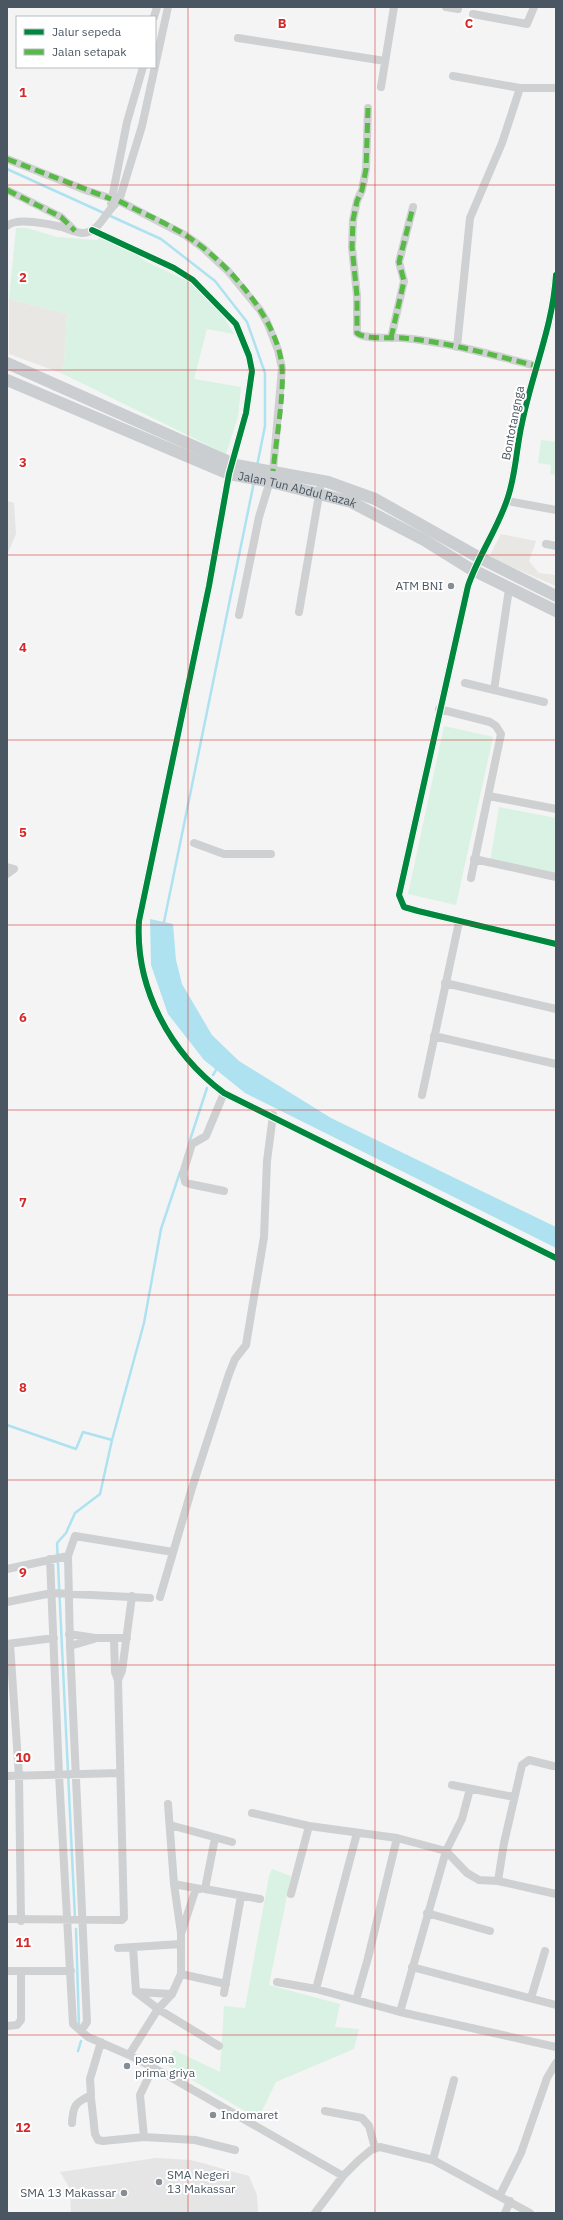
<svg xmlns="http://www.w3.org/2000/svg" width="563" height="2220" viewBox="0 0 563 2220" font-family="'IBM Plex Sans',sans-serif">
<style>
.commercial{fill:#e8e7e3}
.education{fill:#e6e5e6}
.green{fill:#d9f2e3}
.water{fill:#aee2f0}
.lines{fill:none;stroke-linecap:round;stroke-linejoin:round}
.stream{stroke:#aee2f0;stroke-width:2.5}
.minor{stroke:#ced0d2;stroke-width:8}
.primary{stroke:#caced1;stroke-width:12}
.quiet{stroke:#58b947;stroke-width:5;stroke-dasharray:10 5;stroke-linecap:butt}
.cycleway-casing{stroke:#fff;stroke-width:8}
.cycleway{stroke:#00873e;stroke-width:6}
.grid{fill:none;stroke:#d62828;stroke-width:1;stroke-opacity:0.55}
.poi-dot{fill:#868d94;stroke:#fff;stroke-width:1.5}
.labels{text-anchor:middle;stroke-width:4;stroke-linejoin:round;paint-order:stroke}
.street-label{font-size:12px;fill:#4a5661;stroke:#fff}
.poi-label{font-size:12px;fill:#4a5661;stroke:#fff;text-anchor:start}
.grid-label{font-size:13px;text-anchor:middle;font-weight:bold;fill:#d62828;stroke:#fff;stroke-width:4;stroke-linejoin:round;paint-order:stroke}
</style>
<rect width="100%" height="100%" fill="#f4f4f4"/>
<path class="commercial" d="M9 299 67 314 64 364 61 373 9 354Z
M501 534 536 541 529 561 539 573 556 575V586L489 557Z"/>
<path class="education" d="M7 501 14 503 16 534 7 555Z
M156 2158 191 2160 249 2176 257 2195 258 2212 71 2213 70 2189 60 2172Z"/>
<path class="green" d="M16 228H27L57 237 97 240 104 234 147 262 194 284 219 309 234 334 207 329 194 379 241 387 238 417 226 454 61 373 64 364 67 314 9 299Z
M541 440 556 442V475L550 474 551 465 538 463Z
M444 726 493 737 456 905 408 894Z
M499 807 556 818V877L490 862Z
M272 1869 291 1876 269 1985 340 2004 335 2027 359 2029 354 2049 276 2082 258 2119 165 2064 174 2050 220 2072 224 2006 245 2008 269 1876Z"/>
<path class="water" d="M150 919 173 924 176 960 182 984 212 1035 239 1061 331 1118 556 1227V1248L245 1093 204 1060 168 1014 151 965Z"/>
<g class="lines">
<path class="stream" d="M7 169 161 239 215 281 247 322 265 373V426L257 466
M164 922 254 482
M213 1075 216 1070
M189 1143 207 1088
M7 1425 76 1449 83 1432 112 1440
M75 1918 57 1543 66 1533 75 1513 100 1494 112 1440 144 1323 161 1229 180 1172
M76 1929 79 2026
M78 2051 81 2041"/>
<path class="minor" d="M446 7 458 9
M473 14 527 24 534 7
M154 17 157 7
M238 38 385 61
M453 76 520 88H556
M381 87 394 7
M368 108 366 169 362 190 357 201 353 220 352 247 357 296V333C365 340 391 337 402 338 448 342 492 355 537 366
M7 159 88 191 119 201 185 235 202 247 228 271 260 310 267 322 278 350 282 368 273 471 259 517 239 615
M7 190 61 217 75 231
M111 203 127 122 143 67
M7 226C16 217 50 224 62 227 68 229 76 233 83 233 100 233 106 209 119 201L142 126 168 7
M92 230 174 268 193 280 236 324 249 356 252 371 246 413 229 474 209 586 139 921C135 988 170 1053 224 1093L556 1258
M556 275C553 326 532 373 522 423 516 449 516 475 507 500 497 530 478 556 468 586L399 895 404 907 418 911 556 944
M391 338 404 281 399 262 413 207
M457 347 470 218 502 143 520 88
M507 501 556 510
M546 544 556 546
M299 612 320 489
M465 683 544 702
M494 690 509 589
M439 709 490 722 496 726 501 734 471 878
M489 796 556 809
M194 843 224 854H271
M474 859 556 877
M7 867 14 869 7 874
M445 983 556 1009
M434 1036 556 1064
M422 1095 459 922
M224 1191 190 1184 185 1182 183 1173 192 1144 206 1136 224 1093
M68 1556 70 1646 87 2022 81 2031
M50 1559 59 1775 73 2024 88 2037 129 2055 165 2074 343 2176
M7 1569 68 1556 75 1536 173 1552
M160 1597 192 1488 229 1374 235 1359 246 1345 264 1237 267 1161 273 1115
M7 1602 52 1593 150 1598
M69 1634 95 1638H127
M114 1639 115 1672 118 1680
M7 1644 54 1638
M10 1644 19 1776 21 1921
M70 1646 94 1639
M7 1776 120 1773
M452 1785 514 1797
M470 1789 462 1819 446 1851 467 1873 479 1880 498 1881 556 1894
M252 1813 309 1826
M170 1825 232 1842
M215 1838 205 1889 260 1899
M498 1881 504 1843 522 1765 529 1760 553 1766
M174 1884 200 1889
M427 1913 490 1931
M7 1919 122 1920 124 1918 118 1680 122 1671 132 1596
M182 1931 196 1888
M133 1947 136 1992 172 1994
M118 1948 181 1944
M412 1967 556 2005
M7 1971H71
M181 1974 226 1984
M277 1982 316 1989 400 2012 446 1851 397 1838 309 1826 291 1894
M316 1989 357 1833
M136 1992 158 2009 219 2046
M224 1993 241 1896
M531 1998 545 1951
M356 2000 368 1958 397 1838
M400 2012 556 2047
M7 2026 17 2025 21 2020V1971
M129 2055 158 2009 172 1994 181 1974V1933L174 1884 168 1804
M153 2068 140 2095 144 2137 195 2140 235 2150
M91 2098 95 2134 98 2140 103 2141 144 2137
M325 2111 362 2118 369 2126 375 2148
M72 2123C73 2105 75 2103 91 2095L90 2079 101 2042
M433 2160 454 2080
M500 2195 521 2153 547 2078 556 2063
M315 2213 343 2176 359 2160 371 2150 380 2147 433 2160 530 2213
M505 2213 510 2201"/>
<g class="primary">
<path d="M7 363 236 465 328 482 375 499 480 558 556 596"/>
<path id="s1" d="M7 380 229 474 271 482 351 502 424 540 469 568 556 611"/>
</g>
<path class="quiet" d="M368 108 366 169 362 190 357 201 353 220 352 247 357 296V333C365 340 391 337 402 338 448 342 492 355 537 366
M7 159 111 199
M7 190 61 217 75 231
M119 201C144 214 172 225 194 241 231 267 279 321 282 368 284 397 276 440 273 471
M391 338 404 281 399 262 413 207"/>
<defs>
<path id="cycleway" d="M92 230 174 268 193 280 236 324 249 356 252 371 246 413 229 474 209 586 139 921C135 988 170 1053 224 1093L556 1258
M556 275C553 326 532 373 522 423 516 449 516 475 507 500 497 530 478 556 468 586L399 895 404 907 418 911 556 944"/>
</defs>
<use href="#cycleway" class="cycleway-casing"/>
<use href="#cycleway" class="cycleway"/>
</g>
<path class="grid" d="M188 7V2213M375 7V2213M7 185H556M7 370H556M7 555H556M7 740H556M7 925H556M7 1110H556M7 1295H556M7 1480H556M7 1665H556M7 1850H556M7 2035H556"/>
<g class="poi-dot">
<circle cx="451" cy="586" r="4"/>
<circle cx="127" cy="2066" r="4"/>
<circle cx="213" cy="2115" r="4"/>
<circle cx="159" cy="2182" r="4"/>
<circle cx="124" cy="2193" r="4"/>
</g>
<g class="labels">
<g class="street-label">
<text transform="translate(513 423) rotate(-79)" y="4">Bontotangnga</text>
<text dy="4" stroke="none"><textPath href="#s1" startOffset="311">Jalan Tun Abdul Razak</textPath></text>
</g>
<g class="poi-label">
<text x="443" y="590" text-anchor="end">ATM BNI</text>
<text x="135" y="2063">pesona<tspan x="135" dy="14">prima griya</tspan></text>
<text x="221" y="2119">Indomaret</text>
<text x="167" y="2179">SMA Negeri<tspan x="167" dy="14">13 Makassar</tspan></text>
<text x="116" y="2197" text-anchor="end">SMA 13 Makassar</text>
</g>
</g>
<g class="grid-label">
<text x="282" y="28">B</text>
<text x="469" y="28">C</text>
<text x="23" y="97">1</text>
<text x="23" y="282">2</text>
<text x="23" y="467">3</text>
<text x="23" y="652">4</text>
<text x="23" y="837">5</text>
<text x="23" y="1022">6</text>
<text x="23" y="1207">7</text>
<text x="23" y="1392">8</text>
<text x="23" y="1577">9</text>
<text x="23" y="1762">10</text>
<text x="23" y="1947">11</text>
<text x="23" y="2132">12</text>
</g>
<rect width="563" height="2220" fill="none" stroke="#4a5661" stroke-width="16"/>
<rect x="16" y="16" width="140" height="52" fill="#ffffff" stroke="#b7bbc0"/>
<rect x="24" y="29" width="20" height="6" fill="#00873e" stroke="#b7bbc0"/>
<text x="52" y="36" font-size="12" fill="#4a5661">Jalur sepeda</text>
<rect x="24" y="49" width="20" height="6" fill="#58b947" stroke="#b7bbc0"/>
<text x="52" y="56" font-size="12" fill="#4a5661">Jalan setapak</text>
</svg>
